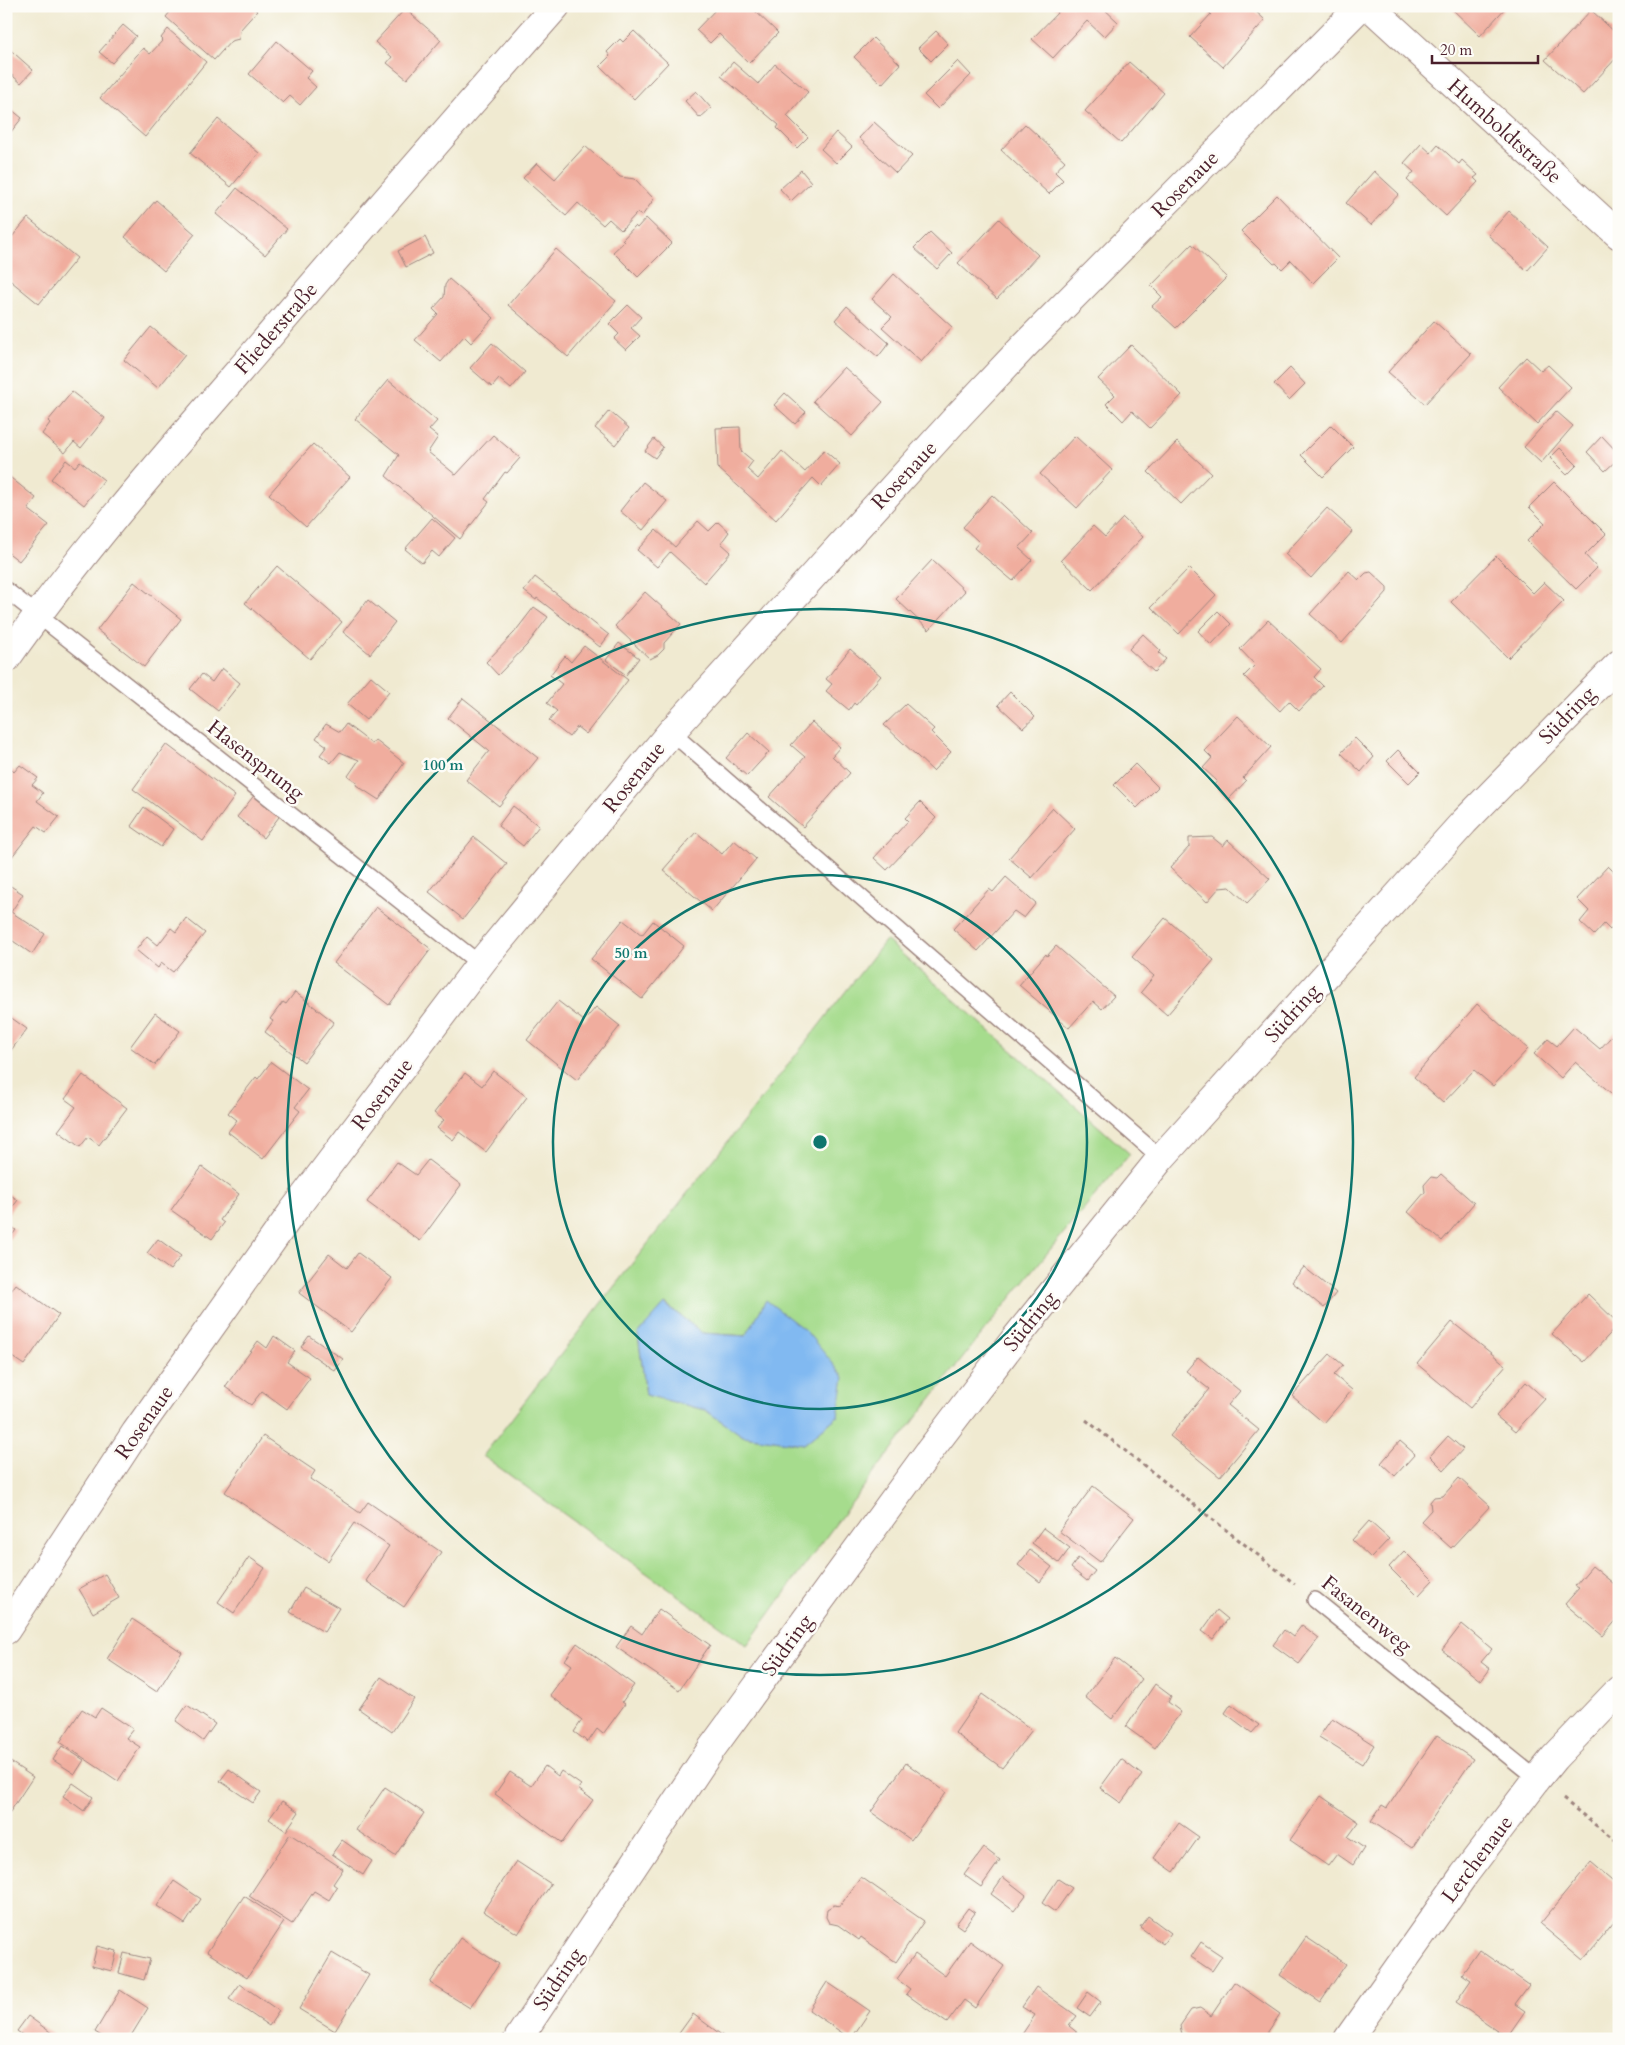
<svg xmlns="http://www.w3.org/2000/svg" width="1625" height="2045" viewBox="0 0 1625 2045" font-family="Cardo,serif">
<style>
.green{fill:#a6dc8d;stroke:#787e5c;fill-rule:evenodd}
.water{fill:#81b9f1;stroke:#666c8e}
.building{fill:#f0ad9e}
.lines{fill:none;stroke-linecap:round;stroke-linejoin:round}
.service-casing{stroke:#9d847e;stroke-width:18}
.minor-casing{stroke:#9d847e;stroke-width:30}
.path{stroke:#9d847e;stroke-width:3;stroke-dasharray:4 4;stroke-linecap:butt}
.service{stroke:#fff;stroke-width:15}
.minor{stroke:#fff;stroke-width:28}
.ring{fill:none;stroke:#0f766e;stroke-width:2.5}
.labels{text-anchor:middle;stroke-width:5;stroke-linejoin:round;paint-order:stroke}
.street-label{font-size:21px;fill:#4a1f2b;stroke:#fdfcf7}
.centre{fill:#0f766e;stroke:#fdfcf7;stroke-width:2.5}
.ring-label{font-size:15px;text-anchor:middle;font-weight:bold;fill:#0f766e;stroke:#fdfcf7;stroke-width:5;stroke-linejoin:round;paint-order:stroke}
</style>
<rect width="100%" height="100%" fill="#fdfcf7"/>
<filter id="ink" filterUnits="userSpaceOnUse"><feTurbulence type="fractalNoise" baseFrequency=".02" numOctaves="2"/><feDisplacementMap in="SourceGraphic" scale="10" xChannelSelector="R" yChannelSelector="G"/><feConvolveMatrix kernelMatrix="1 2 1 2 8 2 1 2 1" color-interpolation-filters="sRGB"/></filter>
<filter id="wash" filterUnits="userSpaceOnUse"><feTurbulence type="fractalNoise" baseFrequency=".0096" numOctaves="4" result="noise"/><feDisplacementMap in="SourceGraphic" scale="20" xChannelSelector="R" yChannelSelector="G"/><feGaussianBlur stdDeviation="1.12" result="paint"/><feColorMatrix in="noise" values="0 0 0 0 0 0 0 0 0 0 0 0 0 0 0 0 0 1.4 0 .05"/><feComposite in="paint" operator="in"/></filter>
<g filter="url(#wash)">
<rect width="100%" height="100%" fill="#f0ead1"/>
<path class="green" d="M886 940 1130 1154C995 1312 868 1477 747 1645L483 1456 551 1367ZM767 1301 838 1416 804 1444 743 1436 705 1410 646 1395 638 1334 666 1304 702 1333 747 1336Z"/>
<path class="water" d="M766 1300 806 1331 844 1377 838 1416 804 1444 743 1436 705 1410 646 1395 638 1334 665 1304 702 1333 746 1336Z"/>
<g id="blocks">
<path class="building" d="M175 6H251L257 11 240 30 239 39 231 41 214 60 166 17Z
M719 6H750L778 33 749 63 719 34 710 43 696 30Z
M1053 6H1101L1118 22 1104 37 1087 21 1053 58 1032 39 1059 11Z
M1202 6H1250L1265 20 1223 67 1190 37 1211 14Z
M1449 6H1507L1480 36Z
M405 9 441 40 407 79 387 63 392 57 375 42Z
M1591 10 1619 36V55L1583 94 1545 60Z
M123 25 136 36 112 63 99 52Z
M168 29 206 62 145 137 100 98 143 48 150 54 163 40 161 38Z
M634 31 668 63 634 99 600 66 610 56 607 52 620 39 623 42Z
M936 31 948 44 931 61 918 48Z
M873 38 900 64 882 84 854 57Z
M277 41 312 71 306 78 316 87 300 105 290 96 283 103 249 74Z
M6 46 33 70 21 83 6 70Z
M958 61 971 75 938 109 924 95Z
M733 62 758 84 775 64 808 92 787 116 808 137 797 148 777 128 779 125 721 76Z
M1129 62 1164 93 1121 143 1085 111Z
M696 91 711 108 700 118 685 101Z
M6 105 22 118 6 138Z
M218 119 259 153 231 187 190 153Z
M874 122 912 156 896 173 859 138Z
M1025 124 1065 161 1055 172 1063 180 1049 194 1001 150Z
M836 132 852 147 836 163 821 149Z
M1421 144 1431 153 1438 145 1459 164 1462 160 1478 175 1474 178 1478 182 1446 216 1407 180 1414 172 1404 163Z
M585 146 620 177 635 179 654 199 642 216 637 213 621 230 609 219 603 225 578 203 566 216 523 178 537 163 555 179Z
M801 170 811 182 791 201 780 189Z
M1374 171 1399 194 1371 225 1346 203Z
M237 188 287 229 265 255 216 214Z
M1277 195 1338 258 1313 283 1291 260 1282 269 1276 263 1274 264 1241 231Z
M156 200 195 234 164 271 125 237Z
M1509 211 1548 247 1527 271 1488 235Z
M28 218 77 258 39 304 6 277V244Z
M646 218 672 243 638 277 613 252 624 242 622 240 635 226 637 228Z
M999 219 1038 255 997 299 958 263Z
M930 232 952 253 937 269 914 248Z
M425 237 433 253 406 267 398 251Z
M1192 244 1227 277 1176 328 1152 306 1162 297 1151 286Z
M556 249 616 301 568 357 508 305Z
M894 274 952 327 921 362 882 327 892 317 872 299Z
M449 279 494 318 471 343 464 336 441 362 415 340 438 314 433 309 444 297 445 285Z
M628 305 641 317 631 328 640 336 626 350 614 339 619 334 609 324Z
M847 306 889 343 878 357 835 320Z
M1434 321 1471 354 1425 404 1388 372Z
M151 327 185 355 158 388 124 360Z
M492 343 525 372 511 389 499 379 492 387 470 368Z
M1131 345 1182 395 1150 428 1132 411 1123 421 1106 404 1115 395 1098 379Z
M1526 357 1541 371 1548 365 1571 387 1537 424 1498 387Z
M844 367 883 402 852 436 813 401Z
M1290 368 1305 384 1289 400 1274 384Z
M388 380 437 421 429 430 438 437 428 452 456 475 493 435 520 458 507 473 505 472 485 499 489 502 460 539 386 476 399 455 355 419Z
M72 392 105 418 81 448 74 442 65 453 42 434 50 423 48 421Z
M785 393 806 412 795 424 774 405Z
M609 411 629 428 615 445 595 428Z
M1556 411 1573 426 1541 463 1524 447Z
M1331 425 1353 447 1323 477 1301 455Z
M740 427 741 451 753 461 747 469 758 479 782 451 805 472 824 450 840 464 821 486 813 478 776 520 718 468 716 428Z
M1075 436 1112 470 1077 508 1040 474Z
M1602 436 1619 454V458L1605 471 1587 452Z
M654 439 663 447 655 458 645 451Z
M1177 442 1211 473 1181 504 1148 472Z
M313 444 350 477 306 527 269 494Z
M1560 448 1577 465 1567 475 1550 458Z
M66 460 75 467 80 461 104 480 84 505 51 479Z
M6 474 36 498 28 509 49 525 19 561 6 551Z
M643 482 667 501 643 530 620 511Z
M1554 482 1606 534 1585 555 1597 568 1576 589 1527 541 1545 523 1529 507Z
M992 495 1033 533 1019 548 1032 560 1013 581 974 548 979 542 963 527Z
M1327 508 1353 531 1311 578 1285 554Z
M432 518 455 538 439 557 432 551 422 563 405 549Z
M1123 518 1143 537 1092 590 1061 560 1093 526 1105 537Z
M698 521 709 531 718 522 729 532 721 543 731 552 704 583 670 552 657 567 637 550 656 530 675 547Z
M1496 556 1533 593 1544 582 1564 601 1508 658 1451 602Z
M932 560 965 591 929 630 896 599Z
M277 566 342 622 310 659 245 603Z
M1189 568 1216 595 1179 634 1151 607Z
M1349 571 1359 580 1366 573 1371 572 1387 587V592L1342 643 1310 614Z
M535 577 609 635 600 647 537 598 536 600 524 591Z
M134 582 181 619 144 667 97 630Z
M645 592 681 624 664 643V649L658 655 650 659 615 626Z
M368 600 395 622 370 654 343 632Z
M534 607 548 617 527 645 498 675 486 662 514 633Z
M1218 611 1231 624 1211 645 1198 631Z
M1268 620 1321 669 1314 677 1323 686 1299 711 1289 701 1280 711 1244 676 1255 665 1240 649Z
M1143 634 1161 651 1159 653 1166 659 1154 672 1129 649Z
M619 643 639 658 626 675 606 660Z
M584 646 628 680 586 734 577 727 569 737 549 721 557 711 547 703 562 684 550 675 565 656 571 662Z
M850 649 881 676 856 705 854 703 849 710 826 691 832 684 826 679Z
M222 668 240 683 218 711 190 689 202 674 212 682Z
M371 676 389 691 366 720 347 704Z
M1010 692 1035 717 1023 728 998 705Z
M463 698 538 758 499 806 466 780 489 751 448 718Z
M906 704 934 729 931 732 951 752 933 771 884 725Z
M1238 716 1271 747 1243 778 1246 781 1229 799 1214 785 1217 781 1203 768 1212 758 1205 751Z
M812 722 840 747 832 756 850 773 803 827 769 797 805 757 791 745Z
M326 724 340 732 346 724 372 744 375 740 404 763 379 800 356 785 357 782 348 776 359 760 340 752 331 763 320 755 327 746 316 738Z
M748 733 769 752 747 776 726 758Z
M1355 738 1374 757 1361 772 1341 753Z
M166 744 235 796 203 841 133 789Z
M1398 750 1420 772 1409 783 1387 761Z
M1135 764 1158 787 1137 808 1114 785Z
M20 765 38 778 32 785 43 793 37 801 59 817 46 833 36 826 7 863 6 775 11 769 14 772Z
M256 793 282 813 263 838 237 817Z
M920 802 936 818 887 870 874 858 908 821 905 818Z
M513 806 539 826 523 846 498 826Z
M144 807 173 829 161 847 131 826Z
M1053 808 1075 829 1032 878 1009 858Z
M696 832 722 854 734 840 756 859 712 911 663 870Z
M474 837 507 864 463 919 429 892Z
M1212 837 1223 846 1228 840 1270 879 1247 903 1230 887 1219 888 1207 902 1170 868 1189 847V838Z
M1608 866 1619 877V920L1610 930 1604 924 1594 935 1580 922 1589 911 1577 899Z
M1006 877 1036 903 1024 918 1014 911 978 951 953 929 989 889 993 892Z
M6 883 23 894 11 912 45 934 32 954 10 939 6 944Z
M376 907 431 949 389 1005 334 963Z
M186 918 205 933 173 972 161 963 158 968 136 950 147 936 158 945 171 928 176 932Z
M1165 918 1214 960 1167 1015 1141 992 1154 976 1132 957Z
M623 920 642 935 653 921 684 946 642 999 591 959Z
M1056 946 1114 996 1102 1009 1093 1001 1069 1028 1019 985 1046 954 1047 956Z
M295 992 334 1022 304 1062 265 1032 273 1021 270 1019 283 1002 286 1004Z
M558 1001 584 1021 596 1007 620 1026 577 1080 527 1040Z
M1477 1004 1528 1049 1493 1086 1474 1070 1443 1103 1414 1077Z
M155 1013 180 1031 155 1065 130 1047Z
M6 1014 27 1029 6 1057Z
M1574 1027 1600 1049 1619 1028V1100L1575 1062 1561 1078 1534 1054 1548 1039 1557 1046Z
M271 1062 308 1090 295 1107 300 1111 263 1159 228 1132 237 1120 228 1113 256 1077 258 1079Z
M493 1071 527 1097 486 1152 459 1132 453 1140 437 1128 444 1120 434 1113 465 1073 482 1086Z
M83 1075 127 1108 99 1145 88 1137 80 1147 58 1131 76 1107 65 1099Z
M428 1160 461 1185 420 1241 367 1202 397 1162 416 1175Z
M202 1167 239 1194 220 1220 224 1223 212 1239 171 1210Z
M1441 1174 1474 1203 1442 1241 1408 1212 1425 1192 1424 1185 1431 1177 1437 1178Z
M6 1192 18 1200 6 1216Z
M6 1223 16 1230 6 1243Z
M158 1239 181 1256 170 1270 147 1253Z
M358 1253 392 1278 351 1332 299 1293 329 1254 347 1268Z
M1304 1267 1336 1293 1324 1308 1292 1282Z
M16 1284 59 1315 24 1365 6 1353V1298Z
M1588 1294 1619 1324 1584 1362 1552 1334Z
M1452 1322 1506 1365 1470 1408 1417 1364Z
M274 1336 295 1351 287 1362 310 1378 287 1409 262 1391 251 1405 225 1387 258 1341 267 1348Z
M309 1336 343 1359 335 1371 301 1347Z
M1330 1354 1343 1365 1334 1375 1352 1390 1324 1423 1292 1396Z
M1198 1357 1240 1391 1228 1405 1259 1430 1220 1477 1170 1436 1209 1389 1186 1371Z
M1526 1382 1545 1399 1515 1432 1496 1416Z
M263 1436 315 1471 310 1479 360 1513 368 1502 441 1552 404 1607 366 1581 389 1546 354 1523 328 1561 225 1492Z
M1448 1436 1463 1449 1444 1470 1430 1456Z
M1400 1441 1415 1454 1395 1476 1381 1463Z
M1459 1478 1490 1506 1451 1548 1421 1521 1431 1510 1430 1502 1434 1497 1443 1496Z
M1093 1486 1134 1518 1100 1562 1059 1531Z
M1369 1521 1389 1539 1371 1558 1352 1540Z
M1043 1528 1070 1548 1059 1563 1032 1543Z
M1030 1550 1052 1567 1040 1582 1018 1565Z
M1404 1551 1433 1580 1418 1596 1389 1567Z
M249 1557 265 1568 234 1613 218 1602Z
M1078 1558 1095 1571 1087 1581 1071 1568Z
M1592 1566 1619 1588V1617L1603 1636 1565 1604 1579 1588 1575 1586Z
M105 1574 119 1598 93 1613 79 1589Z
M304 1588 339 1608 324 1632 290 1612Z
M659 1609 710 1645 679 1690 616 1647 631 1626 642 1634Z
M1217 1610 1228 1619 1213 1639 1202 1631Z
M132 1619 182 1652 157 1692 107 1659Z
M1462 1624 1492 1649 1481 1662 1490 1669 1481 1681 1442 1650Z
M1302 1625 1319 1638 1299 1664 1273 1645 1284 1630 1293 1637Z
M577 1643 634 1685 622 1702 625 1704 603 1734 597 1729 588 1742 574 1732 582 1720 550 1695 572 1665 565 1660Z
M1115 1658 1142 1679 1112 1719 1085 1697Z
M381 1677 414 1699 392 1732 359 1709Z
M1155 1684 1171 1696 1168 1702 1181 1712 1155 1748 1126 1727Z
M982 1694 1032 1730 1002 1768 955 1733Z
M1231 1704 1259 1725 1252 1733 1225 1713Z
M187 1705 215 1724 203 1741 176 1721Z
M101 1708 133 1729 126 1738 140 1747 118 1781 60 1742 82 1709 95 1717Z
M1332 1718 1374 1745 1362 1764 1319 1737Z
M1437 1735 1473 1759 1412 1848 1371 1821 1382 1805 1387 1808Z
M62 1746 84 1760 75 1774 53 1760Z
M6 1759 33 1777 6 1818Z
M1121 1759 1142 1775 1121 1803 1100 1788Z
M906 1763 946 1792 911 1840 871 1812Z
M545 1766 558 1776 561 1771 581 1785 578 1789 593 1800 562 1843 495 1794 510 1772 531 1786Z
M229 1769 261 1792 253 1803 220 1781Z
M73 1783 93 1797 84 1811 63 1796Z
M385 1787 424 1813 395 1856 356 1830Z
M1321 1796 1359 1822 1348 1837 1364 1848 1353 1865 1337 1854 1328 1866 1290 1840Z
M282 1801 299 1812 286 1831 269 1819Z
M1179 1823 1199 1837 1174 1872 1154 1858Z
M290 1834 343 1869 333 1884 337 1887 329 1900 314 1891 292 1924 249 1896Z
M342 1840 372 1861 363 1875 332 1854Z
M984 1848 1000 1860 981 1887 964 1875Z
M516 1861 551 1884 518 1934 483 1911Z
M1591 1862 1619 1886V1916L1583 1960 1540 1924Z
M861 1877 924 1921 896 1962 861 1937 859 1940 838 1925 829 1923 826 1917 827 1909 834 1905 840 1906Z
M1003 1877 1026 1895 1014 1911 991 1894Z
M1058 1879 1072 1888 1055 1912 1042 1903Z
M174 1881 201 1899 185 1924 157 1906Z
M244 1896 284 1922 247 1978 207 1952Z
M968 1908 975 1913 963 1929 956 1924Z
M1148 1916 1171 1933 1163 1944 1140 1927Z
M1306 1937 1346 1964 1320 2002 1280 1975Z
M460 1938 499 1964 470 2008 430 1983Z
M970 1941 1004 1966 975 2008 964 2000 947 2023 906 1994 910 1989 897 1979 915 1954 945 1976Z
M1201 1942 1222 1956 1212 1971 1191 1957Z
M97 1946 117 1951 112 1971 92 1966Z
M1479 1950 1529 1985 1515 2004 1525 2011 1507 2037 1456 2002 1471 1980 1462 1974Z
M124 1953 150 1959 144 1980 119 1973Z
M332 1953 369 1975 335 2031 299 2009Z
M827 1982 870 2011 851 2039 809 2010Z
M1234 1982 1280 2014 1263 2039H1188L1182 2034 1180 2026 1191 2010 1200 2008 1211 2016Z
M240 1984 279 2011 269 2026 229 1999Z
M1036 1987 1077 2016 1069 2026 1079 2034 1076 2039H1019L1035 2015 1022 2007Z
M120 1990 148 2008 129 2039H106L95 2032Z
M1088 1992 1101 2002 1090 2017 1077 2008Z
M693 2014 727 2039H675Z
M28 2016 60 2039H28L17 2031Z"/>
</g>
</g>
<g filter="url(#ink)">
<use href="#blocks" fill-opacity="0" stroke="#9d847e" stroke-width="1"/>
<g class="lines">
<defs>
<path id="service" d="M6 590 480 964
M671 732 1161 1158
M1315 1600 1537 1779"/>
<path id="minor" d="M1369 6 1619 235
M6 659C81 552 167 454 252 356 353 238 454 122 556 6
M6 1630 136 1432 291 1214 484 959 671 732 959 415 1026 344 1361 6
M518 2039 712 1748 928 1453 1015 1339 1161 1158 1464 822 1619 664
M1348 2039 1464 1875 1537 1779 1554 1758 1619 1690"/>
</defs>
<use href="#service" class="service-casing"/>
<use href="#minor" class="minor-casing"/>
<path class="path" d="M1086 1420 1295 1584
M1563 1799 1619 1844"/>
<use href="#service" class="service"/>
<use href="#minor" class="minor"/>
</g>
</g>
<g class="ring">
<circle cx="820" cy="1142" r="267"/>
<circle cx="820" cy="1142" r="533"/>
</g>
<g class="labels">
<g class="street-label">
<text transform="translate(1505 131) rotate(42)" y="7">Humboldtstraße</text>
<text transform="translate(1185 184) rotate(-45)" y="7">Rosenaue</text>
<text transform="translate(276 328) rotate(-49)" y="7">Fliederstraße</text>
<text transform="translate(904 475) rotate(-47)" y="7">Rosenaue</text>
<text transform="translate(1567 715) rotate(-46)" y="7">Südring</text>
<text transform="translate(256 760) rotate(38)" y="7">Hasensprung</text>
<text transform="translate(634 777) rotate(-51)" y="7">Rosenaue</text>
<text transform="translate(1292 1013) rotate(-48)" y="7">Südring</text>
<text transform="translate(382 1094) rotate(-52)" y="7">Rosenaue</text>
<text transform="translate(1030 1321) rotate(-51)" y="7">Südring</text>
<text transform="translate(144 1422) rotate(-55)" y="7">Rosenaue</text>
<text transform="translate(1367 1614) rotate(39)" y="7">Fasanenweg</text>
<text transform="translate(787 1645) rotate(-54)" y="7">Südring</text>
<text transform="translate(1477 1859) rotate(-53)" y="7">Lerchenaue</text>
<text transform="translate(558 1979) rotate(-56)" y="7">Südring</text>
</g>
</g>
<circle cx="820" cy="1142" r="8" class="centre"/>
<g class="ring-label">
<text x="443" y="770">100 m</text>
<text x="631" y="958">50 m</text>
</g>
<rect width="1625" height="2045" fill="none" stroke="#fdfcf7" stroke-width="25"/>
<path d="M1432 55v8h106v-8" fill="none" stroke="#4a1f2b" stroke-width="2.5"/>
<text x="1440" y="55" font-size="15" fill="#4a1f2b" stroke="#fdfcf7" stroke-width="4" paint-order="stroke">20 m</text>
</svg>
